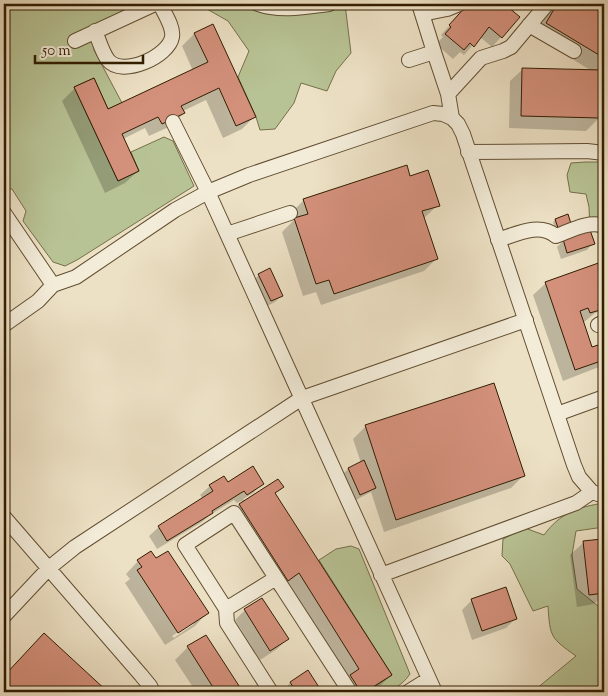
<svg xmlns="http://www.w3.org/2000/svg" width="608" height="696" viewBox="0 0 608 696" font-family="'Sorts Mill Goudy',serif">
<style>
.green{fill:#b8c395;stroke:#75704a}
.shadow{fill:#0003;fill-rule:evenodd}
.lines{fill:none;stroke-linecap:round;stroke-linejoin:round}
.stream{stroke:#707e6b;stroke-width:4.5}
.building{fill:#d3907b;stroke:#321d00}
.minor-casing{stroke:#614e31;stroke-width:16}
.minor{stroke:#f3ecd9;stroke-width:14}
</style>
<rect width="100%" height="100%" fill="#ede1c5"/>
<filter id="stains"><feTurbulence type="fractalNoise" baseFrequency=".004" numOctaves="4"/><feColorMatrix values="0 0 0 0 .2 0 0 0 0 .09 0 0 0 0 .02 0 0 0 .5 -.17"/></filter>
<radialGradient id="worn" r=".72"><stop offset=".6" stop-color="#630" stop-opacity="0"/><stop offset="1" stop-color="#630" stop-opacity=".3"/></radialGradient>
<path class="green" d="M4 4H155L95 31 94 50 122 103 108 109 94 78 74 87 118 181 139 171 131 152 164 137 173 141 194 186 77 260 65 266 53 262 23 221 26 211 12 189 4 188Z
M198 4H345L351 53 336 71 327 91 301 83 294 103 275 129 260 130 256 117 238 77 249 51 228 21Z
M585 162H604V234L590 230 589 207 586 194 570 192 567 175 571 163Z
M604 503V527L576 531 572 555 577 589 598 606 604 602V692H535L536 689 576 656C551 638 550 638 548 606L533 611 510 564 502 556 503 539 525 528 544 535C560 513 578 507 604 503Z
M351 546 359 549 410 674C401 687 390 692 375 692L372 688 392 675 319 560 336 549Z"/>
<path class="shadow" d="M469 4H509L506 7 501 37 492 47 480 37 464 55 460 52 453 59 436 44 443 37 441 35Z
M554 4H584L604 16V78L600 75 599 118 586 131 509 128 510 81 523 69 592 71 534 36Z
M194 34 255 116 242 129 223 138 206 100 183 111 184 113 171 126 149 136 145 128 123 139 138 171 125 183 105 193 62 101 75 88 108 111 193 71 182 46Z
M409 177 438 205 423 219 436 259 424 271 321 305 316 292 303 296 282 232 294 220 291 213 304 200Z
M567 216 556 233 553 222 555 220Z
M589 231 593 243 587 250 561 259 557 247 563 241Z
M604 263V310L595 313 583 323 592 348 604 344V365L563 381 533 295 546 283Z
M259 275 281 296 275 302 265 307 253 281Z
M366 426 523 476 511 488 384 532 371 492 354 501 342 475 348 469 361 463 353 439Z
M227 483 262 484 253 493 243 499 245 501 282 487 274 495 391 675 378 688 371 692H341L338 688 346 680 286 585 275 592 227 517 243 500 237 503 234 500 210 515 202 522 157 549 149 536 159 527 203 499 200 495 210 486Z
M600 540 604 572V594L594 604 577 607 570 555 583 543Z
M138 561 207 613 195 626 165 645 125 583 130 579 126 574ZM194 621V624L174 638 172 636Z
M262 599 287 639 277 649 260 660 235 620 245 610Z
M472 600 515 619 506 628 472 640 462 610Z
M44 634 106 692H4V677Z
M206 637 242 692H196L175 660 188 647Z
M308 672 321 692H281L290 683Z"/>
<g class="lines">
<path class="stream" d="M599 692 604 690"/>
</g>
<path class="building" d="M468 4H511L508 7 520 17 502 38 489 27 474 47 470 43 464 50 445 34 451 27 449 25Z
M557 4H587L604 14V58L546 23Z
M213 24 256 117 236 126 219 88 181 106 185 113 162 124 158 117 122 134 139 171 118 181 74 87 94 78 108 109 208 62 194 33Z
M522 68 602 70 600 118 521 116Z
M407 165 410 176 428 170 440 206 422 211 438 259 334 294 329 280 316 284 294 218 308 214 303 199Z
M568 214 572 227 559 231 555 219Z
M590 230 595 244 567 253 563 239Z
M604 261V302L598 304 600 310 590 313 588 308 580 311 592 347 604 343V360L575 370 545 282Z
M270 268 283 296 271 301 258 274Z
M494 383 525 476 396 520 365 425Z
M364 460 376 488 360 495 348 468Z
M253 466 264 484 247 495 244 491 212 511 213 513 167 541 158 526 213 491 209 485 224 476 228 482Z
M278 479 284 487 275 493 392 675 365 692H361L350 675 359 669 299 573 288 581 239 504Z
M602 539 604 561V593L589 595 583 541Z
M151 551 156 558 168 551 209 613 178 633 137 570 142 567 137 560Z
M506 587 517 619 482 631 471 599Z
M262 598 289 639 270 651 244 609Z
M44 633 108 692H4V676Z
M206 635 243 692H216L187 646Z
M308 670 322 692H296L290 682Z"/>
<g class="lines">
<defs>
<path id="minor" d="M258 4C280 12 306 7 329 4
M419 4 434 52 448 94 452 118 458 124 463 134 574 465 579 477 592 492
M422 14 447 9 459 4
M529 25 574 51
M95 31C99 40 102 52 108 60 122 78 169 56 172 37 174 27 164 13 160 4
M75 41 155 4
M409 60 434 52
M448 94 481 58 503 51 511 47 547 4
M173 122 208 192 435 692
M468 152 587 151 604 153
M4 213 53 285 38 301 4 325
M227 234 290 213
M498 240C517 234 539 222 556 236 570 231 589 220 604 226
M53 285 76 277 175 210 208 192 249 175 433 113 443 114 452 118
M598 325 604 322
M557 414 604 397
M4 517 141 675 150 686 153 692
M381 575 576 503 592 492 604 496
M226 609 276 578
M4 616 49 568 75 547 302 398 526 320
M271 692 227 623 226 609 185 545 234 513 350 692
M408 692 429 679"/>
</defs>
<use href="#minor" class="minor-casing"/>
<use href="#minor" class="minor"/>
</g>
<rect width="608" height="696" fill="none" stroke="#ede1c5" stroke-width="20"/>
<rect x="5" y="5" width="598" height="686" fill="none" stroke="#321d00" stroke-width="2.5"/>
<rect x="10" y="10" width="588" height="676" fill="none" stroke="#321d00"/>
<path d="M35 55v8h108v-8" fill="none" stroke="#321d00" stroke-width="2.5"/>
<text x="42" y="55" font-size="15" fill="#321d00" stroke="#f3ecd9" stroke-width="4" paint-order="stroke">50 m</text>
<rect width="100%" height="100%" filter="url(#stains)"/>
<rect width="100%" height="100%" fill="url(#worn)"/>
</svg>
